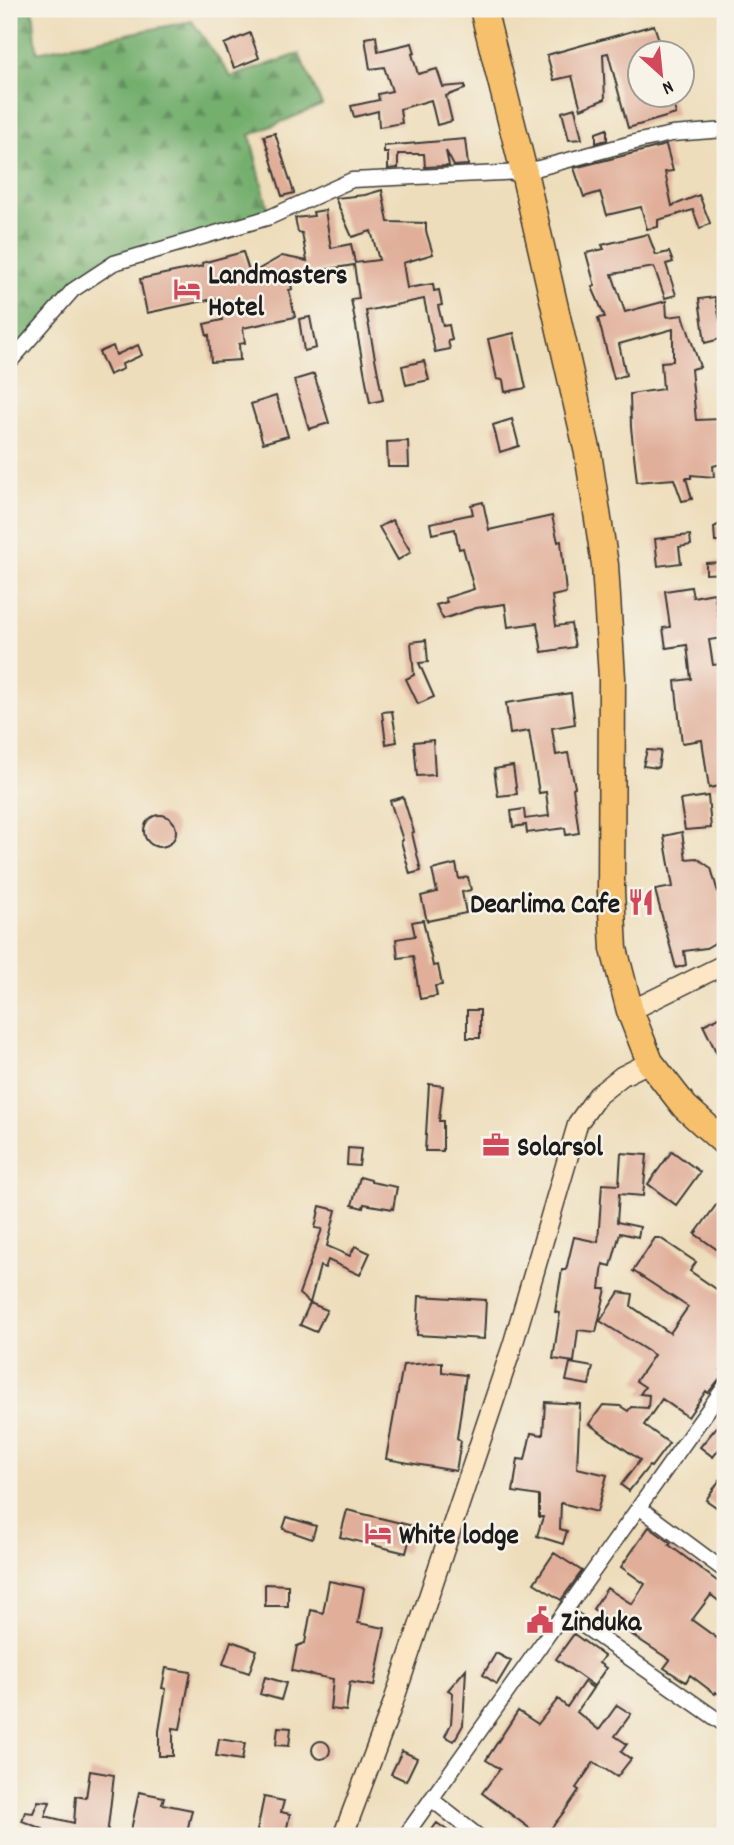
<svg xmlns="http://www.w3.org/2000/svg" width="734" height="1845" viewBox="0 0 734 1845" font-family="Dekko,sans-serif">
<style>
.forest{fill:url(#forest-firs);stroke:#486645;stroke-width:2}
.building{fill:#e0ae99}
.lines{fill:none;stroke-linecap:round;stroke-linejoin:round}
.street-casing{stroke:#3b3934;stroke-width:17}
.secondary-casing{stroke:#3b3934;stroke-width:22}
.highway-casing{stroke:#3b3934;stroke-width:29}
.street{stroke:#fff;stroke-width:14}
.secondary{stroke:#fce6c4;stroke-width:19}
.highway{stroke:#f7c06c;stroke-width:26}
.labels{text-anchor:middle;stroke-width:5;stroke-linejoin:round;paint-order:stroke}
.poi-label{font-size:28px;font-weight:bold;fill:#1c1c1c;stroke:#f7f3e8;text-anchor:start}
</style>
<defs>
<pattern id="forest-firs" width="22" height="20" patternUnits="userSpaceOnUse" patternTransform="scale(1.75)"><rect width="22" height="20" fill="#74af6e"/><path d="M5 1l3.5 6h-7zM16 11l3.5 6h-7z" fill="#5e8e5a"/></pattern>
</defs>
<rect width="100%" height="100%" fill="#f7f3e8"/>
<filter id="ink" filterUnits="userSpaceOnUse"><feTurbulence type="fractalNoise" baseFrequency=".0143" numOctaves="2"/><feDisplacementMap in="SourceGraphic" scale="14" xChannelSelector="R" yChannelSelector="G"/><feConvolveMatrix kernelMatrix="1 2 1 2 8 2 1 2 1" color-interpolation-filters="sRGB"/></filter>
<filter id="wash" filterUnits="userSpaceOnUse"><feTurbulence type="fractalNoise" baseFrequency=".00686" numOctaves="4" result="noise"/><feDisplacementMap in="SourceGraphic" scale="28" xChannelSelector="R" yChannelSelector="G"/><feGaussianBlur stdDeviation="1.57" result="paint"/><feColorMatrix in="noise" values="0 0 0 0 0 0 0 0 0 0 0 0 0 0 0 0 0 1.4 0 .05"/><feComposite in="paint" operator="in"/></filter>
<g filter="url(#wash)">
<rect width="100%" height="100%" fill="#edddba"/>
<path class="forest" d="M9 9H33L37 52 192 21 231 77 299 54 322 105 250 135 270 217 114 263 73 290 9 363Z"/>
<g id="blocks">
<path class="building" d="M654 25 662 49 650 52H640V94H671L676 114 628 128 608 53 603 54 605 99 581 109 572 76 554 80 547 55Z
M250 33 259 58 234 68 224 44Z
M376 36 378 51 412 43 415 53 412 54 418 74 437 69 443 87 465 85V89L446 96 452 121 437 125 431 100 400 109 402 123 379 127 378 111 354 117 351 106 379 100 378 94 392 91 384 67 370 69 365 38Z
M575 108 582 139 569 140 562 112Z
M607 129V140L596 143V133Z
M275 133 294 193 282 196 264 136Z
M465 139 468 165 454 166 446 151 449 166 425 167 424 154H398V168L388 169V153H384V146Z
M666 145 673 171 665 172 672 206 699 195 710 223 700 229 693 210 658 220V227L647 229 641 207 607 215 600 192 584 197 574 168Z
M382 190 388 222 426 223V231L433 254 403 263 407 288 433 284 434 291 439 290 442 305 438 306 443 326 449 325 452 340 448 341 450 349 435 352 424 299 366 311 383 400 370 403 351 299 359 298 354 265 299 274 300 277 290 279 292 289 289 290 295 317 243 328 245 343 239 344 240 360 211 362 209 335 207 336 204 324 222 320 218 298 147 313 140 279 203 266 202 263 243 252 250 274 282 256 307 261 302 233 298 232 295 218 314 216 313 212 325 210 331 248 351 244 355 263 379 260 371 231 352 237 335 198 365 195Z
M648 234 656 255 669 252 673 262 666 264 676 295 665 298 654 267 612 274 625 312 666 301 667 317 683 315 700 367 691 369 696 420 721 419 725 449V463L713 466 714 477 691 475V478H686L692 499 682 501 674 479 637 482 631 427 630 394 663 389 661 362 673 361V329L619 344 626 375 614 379 598 318 605 317 592 287 595 286 586 253 604 249 602 245Z
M715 297 724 338 705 343 699 299Z
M310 317 316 348 304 351 299 319Z
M514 333 526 388 505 392 503 380 497 379 488 339Z
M138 345 142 355 122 364 123 369 109 375 99 352 113 346 116 355Z
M424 361 429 380 406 385 402 366Z
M314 374 329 423 309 429 294 380Z
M276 396 288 436 263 443 251 404Z
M512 419 519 446 500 452 493 425Z
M408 441 409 467H388L387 442Z
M483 502 489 530 552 516 558 542 561 541 566 593 552 596 556 626 571 624 575 647 542 652 537 623 508 627 505 604 476 608 443 619 436 605 447 602 445 598 474 589 463 548 459 549 455 529 432 534 430 523 473 514 471 505Z
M392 520 411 552 398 560 379 527Z
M725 521V542H715L714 527Z
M690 535 691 545 679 547 681 563 658 566 655 539Z
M725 562V573L706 574V563Z
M691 587 693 597 714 593 722 638 709 640 713 665 721 664 722 675H725V785L709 788 702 740 682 743 675 681 691 679 687 645 666 648 663 628 670 627 665 591Z
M426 640 428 662 419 663 434 697 418 704 406 679 414 675 411 642Z
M571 693 575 724 552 728 556 755 568 753 575 787 573 788 579 833 566 835 565 828 527 833 526 825 513 827 511 811 524 809 525 819 549 816 546 792 539 793 529 731 510 734 506 703Z
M392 711 397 742 386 744 382 712Z
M433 740 435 775 417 776 414 742Z
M647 750 661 751 658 768 643 766Z
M513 766 517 794 498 796 494 769Z
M708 796 711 828 685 830 680 800Z
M403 797 414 832 412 833 421 871 410 874 401 841 403 840 390 801Z
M144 831a16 16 0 1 1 32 0a16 16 0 1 1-32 0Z
M682 832 686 859 697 858 711 868 721 903 725 901V937L706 948 684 951 686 965 676 968 655 890 673 887 664 836Z
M456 864 459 879 468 877 471 890 462 892 466 913 427 921 421 896 437 892 432 870Z
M423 920 433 966 438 965 442 985 435 986 437 996 420 999 413 956 398 958 396 939 415 936 412 922Z
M467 1010H480V1038H467Z
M725 1014V1070L703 1025Z
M429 1084 443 1086 439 1121H443V1151H425Z
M348 1148 361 1149 359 1166 347 1165Z
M672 1151 700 1172 676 1205 648 1184Z
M621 1153 647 1155 643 1196 619 1194 617 1222 640 1227 638 1237 620 1233 611 1266 603 1264 600 1289H606L596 1332 578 1330 574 1362 553 1359 560 1313 555 1312 562 1270H566L574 1237 598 1242 602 1184 619 1185Z
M360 1177 371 1180V1182L397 1187 393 1209 364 1204 363 1208 352 1205Z
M719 1201 725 1205V1255L695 1234Z
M320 1206 336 1210 327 1246 350 1256 355 1246 370 1253 360 1275 328 1260 325 1268 320 1266 310 1303 299 1294 322 1229 315 1228Z
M655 1238H660L696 1262 690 1271 725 1295V1365L721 1370 724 1373 708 1393 706 1391 688 1417 662 1399 644 1425 669 1443 651 1467 649 1466 629 1491 621 1485 640 1460 589 1424 603 1405 620 1406 628 1411 631 1407 648 1408 649 1395 640 1394 645 1387 636 1381 654 1355 600 1321 619 1292 633 1294 631 1306 670 1333 688 1307 633 1271Z
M419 1296 486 1300 484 1339 417 1335Z
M310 1303 327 1310 316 1332 300 1325Z
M442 1362V1372L466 1375 457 1438 461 1441 456 1471 386 1459 403 1365Z
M570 1363 593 1367 589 1385 566 1381Z
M545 1402 580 1404 577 1468 607 1475 597 1512 561 1503 560 1529 567 1531 563 1544 537 1536 543 1517H539V1496L513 1492 518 1459 525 1460 531 1433 543 1435Z
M725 1417V1441L713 1457 700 1447Z
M725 1472V1513L706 1500Z
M347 1510 413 1526 406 1553 340 1537Z
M287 1517 316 1526 312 1539 283 1529Z
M649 1527 671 1543 669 1545 725 1587V1606L711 1595 692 1620 725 1644V1699L716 1692 715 1694 690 1675 686 1682 664 1668 670 1660 593 1609 607 1588 632 1604 645 1584 621 1567Z
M554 1553 582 1571 561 1600 534 1583Z
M329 1581 364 1588 358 1623 385 1628 374 1686 350 1682 346 1711 330 1709 333 1679 292 1671 297 1646 305 1643 311 1610 323 1613Z
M265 1584 288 1585V1606H265Z
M574 1634 604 1656 599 1663 606 1668 594 1686 556 1659Z
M231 1641 257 1650 249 1673 223 1664Z
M496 1653 511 1661 497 1684 483 1675Z
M166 1668 191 1672 180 1729 173 1728V1756H159V1731L166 1689 162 1688Z
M466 1669 463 1725 454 1741 445 1736 451 1724 453 1693 448 1690Z
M265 1677 286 1683 281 1700 260 1694Z
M584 1682 593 1688 577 1712 599 1730 617 1705 631 1714 615 1736 627 1744 621 1752 631 1759 617 1777 594 1762 576 1788 579 1790 564 1812 545 1836H540L482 1793 500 1769 486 1760 518 1711 538 1724 558 1699 567 1707Z
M278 1727 291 1728 289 1746 276 1745Z
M219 1739 245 1743 242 1760 216 1756Z
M312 1750a9 9 0 1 1 18 0a9 9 0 1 1-18 0Z
M402 1751 417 1758 406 1781 391 1774Z
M90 1771 114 1775 107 1836H40L43 1829 22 1821 25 1812 33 1813 38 1801 50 1802 45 1816 74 1823 76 1796 86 1798Z
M139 1792 164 1797 162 1804 192 1810 186 1836H156L157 1834 131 1830Z
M264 1797 284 1801 281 1812 290 1814 286 1832 282 1831 281 1836H256Z
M437 1823 455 1836H427Z"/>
</g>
</g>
<g filter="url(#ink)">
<use href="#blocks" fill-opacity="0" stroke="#3b3934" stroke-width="2"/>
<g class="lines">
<defs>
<path id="street" d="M9 363 73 290 114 263 270 217 352 180 524 172 639 141 672 134 725 130
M640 1508 725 1571
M565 1613 725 1725
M431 1799 478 1836
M405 1836 725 1386"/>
<path id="secondary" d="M630 1011 725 964
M343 1836 392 1706 513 1344 578 1123 598 1095 622 1076 650 1062"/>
<path id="highway" d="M483 9 524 172 588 453 605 565 612 678 611 891 614 949 630 1011 650 1062 685 1107 725 1143"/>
</defs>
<use href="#street" class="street-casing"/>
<use href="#secondary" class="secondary-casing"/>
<use href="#highway" class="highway-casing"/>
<use href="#street" class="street"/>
<use href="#secondary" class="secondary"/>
<use href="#highway" class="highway"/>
</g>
</g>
<defs>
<symbol id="hotel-bare" viewBox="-9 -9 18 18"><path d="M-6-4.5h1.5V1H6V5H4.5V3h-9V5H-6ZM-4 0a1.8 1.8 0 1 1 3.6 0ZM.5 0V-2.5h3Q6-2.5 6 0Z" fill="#d1495b" stroke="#f7f3e8" stroke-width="2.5" paint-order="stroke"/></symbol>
<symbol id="restaurant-bare" viewBox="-9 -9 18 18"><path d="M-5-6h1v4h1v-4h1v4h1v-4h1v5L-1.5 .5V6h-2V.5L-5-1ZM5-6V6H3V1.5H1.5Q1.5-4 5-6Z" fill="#d1495b" stroke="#f7f3e8" stroke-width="2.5" paint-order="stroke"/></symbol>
<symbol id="office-bare" viewBox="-9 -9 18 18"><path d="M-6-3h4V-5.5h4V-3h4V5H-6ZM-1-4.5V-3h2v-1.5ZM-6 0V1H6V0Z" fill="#d1495b" stroke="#f7f3e8" stroke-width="2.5" paint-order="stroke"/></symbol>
<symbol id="civic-bare" viewBox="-9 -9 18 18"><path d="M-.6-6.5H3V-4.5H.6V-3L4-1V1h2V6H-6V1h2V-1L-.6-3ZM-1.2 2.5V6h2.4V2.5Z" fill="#d1495b" stroke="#f7f3e8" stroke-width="2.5" paint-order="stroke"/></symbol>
</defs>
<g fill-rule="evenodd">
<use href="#hotel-bare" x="168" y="270" width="38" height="38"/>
<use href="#restaurant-bare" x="622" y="883" width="38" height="38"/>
<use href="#office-bare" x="477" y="1126" width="38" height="38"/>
<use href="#hotel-bare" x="359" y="1514" width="38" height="38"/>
<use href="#civic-bare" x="521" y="1601" width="38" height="38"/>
</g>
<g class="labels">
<g class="poi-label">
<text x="208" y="283">Landmasters<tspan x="208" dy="32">Hotel</tspan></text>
<text x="620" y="912" text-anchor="end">Dearlima Cafe</text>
<text x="517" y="1155">Solarsol</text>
<text x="399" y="1543">White lodge</text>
<text x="561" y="1630">Zinduka</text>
</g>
</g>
<rect width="734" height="1845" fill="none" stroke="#f7f3e8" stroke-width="35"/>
<g transform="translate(661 74) rotate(153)"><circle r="33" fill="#f7f3e8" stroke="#9f9d96" stroke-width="2"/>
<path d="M0-5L12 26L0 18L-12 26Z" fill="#d1495b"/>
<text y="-10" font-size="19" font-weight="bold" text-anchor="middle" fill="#1c1c1c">N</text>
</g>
</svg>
